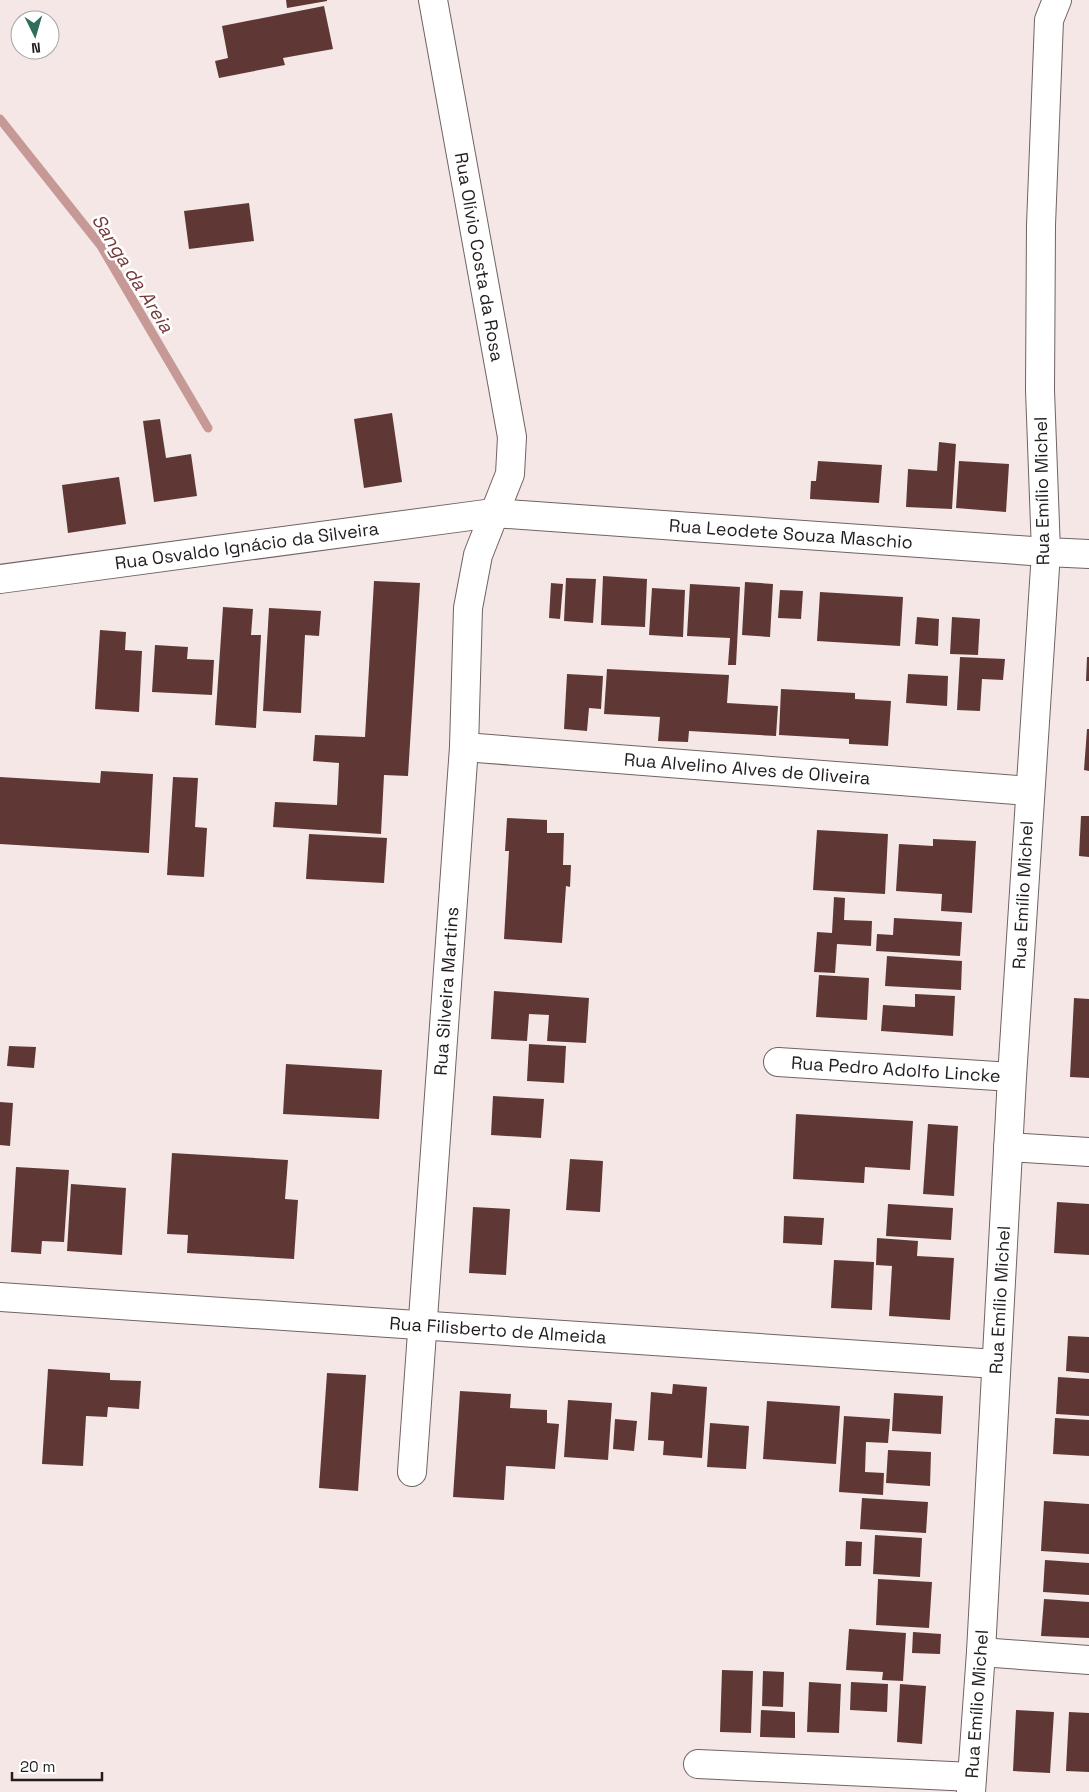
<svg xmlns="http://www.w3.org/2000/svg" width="1089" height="1792" viewBox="0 0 1089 1792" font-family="'Space Grotesk',sans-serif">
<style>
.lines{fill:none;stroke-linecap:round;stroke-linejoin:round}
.stream{stroke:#c79996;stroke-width:9}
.building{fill:#5f3836}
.street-casing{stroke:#6f6463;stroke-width:30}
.secondary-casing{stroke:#6f6463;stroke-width:30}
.street{stroke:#fff;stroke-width:28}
.secondary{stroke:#fff;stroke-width:28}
.labels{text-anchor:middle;stroke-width:5;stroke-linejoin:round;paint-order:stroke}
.street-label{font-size:18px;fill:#221d1d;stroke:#fff}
.water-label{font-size:19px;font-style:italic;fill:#753837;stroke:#fff}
</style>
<rect width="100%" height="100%" fill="#f5e7e6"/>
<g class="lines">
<path class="stream" d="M0 119 101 246 208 428"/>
</g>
<path class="building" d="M286 0H327V1L287 8Z
M324 6 333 49 283 58 285 65 219 78 215 61 228 58 222 26Z
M249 203 254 241 189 249 184 211Z
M392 413 402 482 364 488 354 419Z
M160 419 166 458 191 454 197 496 154 502 143 421Z
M939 442 956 444 952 509 906 507 908 469 937 471Z
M818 461 882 465 879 503 810 499 811 481H816Z
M959 461 1009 464 1006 512 956 508Z
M119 477 126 524 68 533 62 485Z
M603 576 647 579 645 627 601 625Z
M566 578 596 579 593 623 564 621Z
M374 581 420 583 408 776 384 775 381 834 273 827 275 802 337 805 339 763 313 761 315 735 365 737Z
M745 582 773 584 770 637 742 635Z
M551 583 563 584 560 619 549 618Z
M690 584 740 587 736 665H728L730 638 687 636Z
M652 588 685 590 683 637 649 635Z
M780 590 803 591 801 619 778 618Z
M820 592 903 597 900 646 817 641Z
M223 607 253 609 251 635H261L256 728 215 725Z
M269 608 321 611 319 636 305 635 301 713 263 711Z
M917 617 939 619 938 646 915 644Z
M952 617 980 619 978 655 950 654Z
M100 630 126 632 125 650 142 651 139 712 95 709Z
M155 645 188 647 187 659 214 660 212 695 152 692Z
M960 657 1005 659 1003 680 982 679 980 711 957 710Z
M1087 657H1089V681H1086Z
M607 669 729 675 727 703 778 706 776 736 689 731 688 742 658 741 660 717 604 714Z
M567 674 603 676 601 709 589 708 587 731 564 729Z
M908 674 948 676 947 706 906 703Z
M781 689 855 693V699L891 701 888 746 849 744V739L779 735Z
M1087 729H1089V771L1084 770Z
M101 771 153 774 149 853 0 844V777L100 783Z
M173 777 198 778 195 827 207 828 204 877 167 875Z
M1081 816H1089V857L1079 856Z
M507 818 547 820V833H564L563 865H571L570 887 566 886 562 943 504 939 509 851H505Z
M817 830 888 834 885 894 813 890Z
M309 834 387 838 384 883 306 879Z
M933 839 976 841 972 913 941 911 942 894 896 891 899 844 933 846Z
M834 897 845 898 844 920 872 921 871 946 837 944 835 973 814 972 817 932 832 933Z
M894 918 962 922 960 956 876 951 877 934 893 935Z
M887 956 962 961 961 990 885 986Z
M819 975 869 978 867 1020 816 1017Z
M494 991 589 998 586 1043 547 1041 549 1015 529 1014 527 1041 491 1039Z
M915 994 955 996 953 1036 881 1031 883 1005 915 1007Z
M1074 998 1089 999V1078L1070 1077Z
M529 1044 566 1046 564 1083 527 1081Z
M9 1046 36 1047 34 1068 7 1066Z
M286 1064 382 1070 379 1119 283 1114Z
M493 1096 544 1099 541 1138 491 1135Z
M0 1102 13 1103 10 1146 0 1145Z
M796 1114 913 1121 910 1170 865 1167 864 1183 793 1179Z
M928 1124 958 1126 954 1196 923 1194Z
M172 1153 288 1160 285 1199 298 1200 294 1259 187 1253 188 1235 167 1234Z
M570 1159 603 1161 600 1212 566 1210Z
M16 1167 69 1170 64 1242 42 1241 41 1254 11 1252Z
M71 1184 126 1188 122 1255 67 1251Z
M1057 1202 1089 1204V1255L1054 1253Z
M888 1204 953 1208 951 1240 886 1236Z
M473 1207 510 1209 506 1275 469 1273Z
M784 1216 824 1218 822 1245 783 1243Z
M877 1238 918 1241 917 1256 954 1258 950 1320 889 1316 892 1266 876 1265Z
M834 1260 874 1262 872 1310 831 1308Z
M1068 1336 1089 1337V1373L1066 1371Z
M48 1369 110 1373V1380L141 1381 139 1409 108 1407 107 1417 86 1416 83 1466 42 1464Z
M327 1373 366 1375 358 1491 319 1488Z
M1058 1377 1089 1379V1416L1056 1414Z
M673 1384 707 1387 702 1458 663 1455 664 1441 648 1440 651 1392 672 1394Z
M460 1391 511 1394 510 1408 547 1410V1423L559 1424 555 1469 506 1466 504 1500 453 1497Z
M894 1393 943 1396 941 1434 892 1431Z
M568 1400 612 1403 608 1460 564 1457Z
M767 1401 840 1406 836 1464 763 1459Z
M844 1416 890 1419 888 1443 866 1442 865 1472 884 1473 883 1495 839 1492Z
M1055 1418 1089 1420V1456L1053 1454Z
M615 1419 637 1421 634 1451 613 1449Z
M710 1423 749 1426 746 1469 707 1467Z
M888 1450 931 1452 930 1486 886 1483Z
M862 1498 928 1502 926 1533 860 1529Z
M1044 1501 1089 1504V1554L1041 1551Z
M875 1535 922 1538 920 1577 873 1574Z
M846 1541 862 1542 861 1566H845Z
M1045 1560 1089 1563V1595L1043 1592Z
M878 1579 932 1582 929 1628 876 1625Z
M1044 1599 1089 1602V1638L1041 1636Z
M849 1629 906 1633 903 1681 882 1680 883 1672 846 1670Z
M913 1632 941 1634 940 1654 912 1653Z
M722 1670 753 1671 751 1733 720 1732Z
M763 1671 784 1672 783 1707 762 1706Z
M809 1682 841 1684 839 1733 807 1732Z
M851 1682 888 1684 887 1712 850 1710Z
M900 1684 926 1686 922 1744 897 1742Z
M761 1710 795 1712V1738L760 1737Z
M1016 1710 1054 1712 1050 1773 1013 1771Z
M1069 1712 1089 1713V1772L1066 1771Z"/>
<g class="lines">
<defs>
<g id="street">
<path d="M1057 0 1049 20 1041 225 1040 390 1046 552 1089 554"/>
<path id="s1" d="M464 747 1029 791"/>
<path id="s2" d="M778 1062 1012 1077"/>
<path d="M1008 1147 1089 1152"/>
<path id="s3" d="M0 1297 996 1364"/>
<path id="s4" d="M412 1472 464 747 468 608 478 555 510 474 512 437 433 0"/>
<path d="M981 1652 1089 1660"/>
<path d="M698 1764 972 1777"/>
</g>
<g id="secondary">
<path id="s5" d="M0 579 493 513 1046 552 1012 1077 981 1652 971 1792"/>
</g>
</defs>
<use href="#street" class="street-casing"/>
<use href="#secondary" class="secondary-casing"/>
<use href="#street" class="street"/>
<use href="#secondary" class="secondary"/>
</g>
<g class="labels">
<g class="street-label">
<text transform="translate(479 257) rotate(80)" y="6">Rua Olívio Costa da Rosa</text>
<text transform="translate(1042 491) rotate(-91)" y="6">Rua Emílio Michel</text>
<text dy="6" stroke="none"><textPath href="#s5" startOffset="796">Rua Leodete Souza Maschio</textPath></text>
<text dy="6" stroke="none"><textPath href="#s5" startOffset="249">Rua Osvaldo Ignácio da Silveira</textPath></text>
<text dy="6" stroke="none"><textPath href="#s1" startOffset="284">Rua Alvelino Alves de Oliveira</textPath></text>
<text transform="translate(1023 895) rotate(-87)" y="6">Rua Emílio Michel</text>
<text dy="6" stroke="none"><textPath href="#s4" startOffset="482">Rua Silveira Martins</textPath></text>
<text dy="6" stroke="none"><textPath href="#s2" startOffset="118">Rua Pedro Adolfo Lincke</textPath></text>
<text transform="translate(1000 1300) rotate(-87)" y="6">Rua Emílio Michel</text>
<text dy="6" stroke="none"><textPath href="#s3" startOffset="499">Rua Filisberto de Almeida</textPath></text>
<text transform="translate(977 1704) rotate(-86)" y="6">Rua Emílio Michel</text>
</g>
<g class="water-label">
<text transform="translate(133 273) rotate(58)" y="7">Sanga da Areia</text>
</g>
</g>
<g transform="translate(35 35) rotate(175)"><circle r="24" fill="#ffffff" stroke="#a7a5a5"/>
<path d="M0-4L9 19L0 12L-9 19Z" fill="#2c6d5c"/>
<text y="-8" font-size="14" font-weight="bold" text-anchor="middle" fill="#221d1d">N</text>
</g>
<path d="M12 1772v8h90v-8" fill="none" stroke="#221d1d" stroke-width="2.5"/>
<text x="20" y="1772" font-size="15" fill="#221d1d" stroke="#ffffff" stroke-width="4" paint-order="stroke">20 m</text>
</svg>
